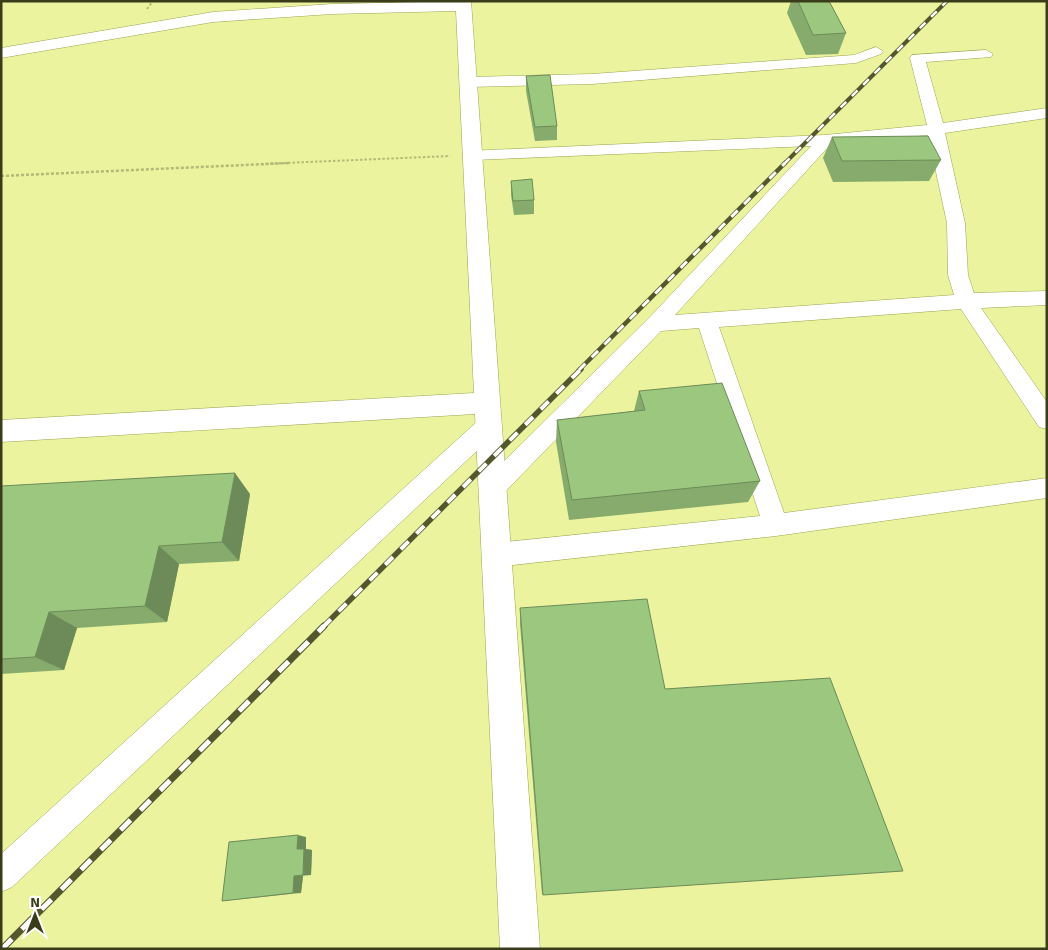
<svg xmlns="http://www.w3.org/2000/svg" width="1048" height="950" viewBox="0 0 1048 950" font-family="Signika,sans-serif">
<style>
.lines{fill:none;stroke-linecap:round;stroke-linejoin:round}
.minor-casing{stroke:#9da451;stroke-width:1}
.tertiary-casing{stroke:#9da451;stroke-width:1}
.path-far1{stroke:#b4ba75;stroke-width:2;stroke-dasharray:2.5 2;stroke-linecap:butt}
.path{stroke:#b4ba75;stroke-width:2.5;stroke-dasharray:3 2;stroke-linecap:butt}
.minor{fill:#fff;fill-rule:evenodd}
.tertiary{fill:#fff;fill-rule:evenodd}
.rail-far3-casing{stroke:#53572d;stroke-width:4}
.rail-far2-casing{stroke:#53572d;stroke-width:4.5}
.rail-far1-casing{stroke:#53572d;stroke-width:5.5}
.rail-casing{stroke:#53572d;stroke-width:7}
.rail-far3{stroke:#fff;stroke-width:2.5;stroke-dasharray:8;stroke-linecap:butt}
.rail-far2{stroke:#fff;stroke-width:3;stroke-dasharray:9;stroke-linecap:butt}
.rail-far1{stroke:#fff;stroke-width:4;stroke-dasharray:11;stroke-linecap:butt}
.rail{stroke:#fff;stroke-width:5;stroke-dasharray:14;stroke-linecap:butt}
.wall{fill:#86ab6c}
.shaded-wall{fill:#6d8b58}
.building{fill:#9cc77e;stroke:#6d8b58}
</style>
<rect width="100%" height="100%" fill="#ebf39e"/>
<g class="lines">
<defs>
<path id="minor" d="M876 47 883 51 881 54 856 63 592 84 469 87 461 82 469 77 592 74 854 55Z
M986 50 993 54 991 57 926 62 943 123 1047 108V118L945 133 965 223 968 275 974 293 1047 291V305L981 308 1047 402V429L1039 427 961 309 719 327 784 513 1047 478V498L776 536 495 567 486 563 482 555 486 547 495 543 760 516 699 328 661 331 500 497 491 500 482 497 479 490 482 483 648 319 811 146 474 160 468 159 466 155 468 151 825 135 927 125 910 58 912 55ZM928 135 947 223 948 275 954 295 675 315 830 145Z
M488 417 496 419 499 426 496 433 12 887 1 892V854L480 419Z"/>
<path id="tertiary" d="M471 1 540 949H500L475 414 1 442V420L474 393 456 11 332 14 213 22 1 58V48L213 12 332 4Z"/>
</defs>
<use href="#minor" class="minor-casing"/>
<use href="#tertiary" class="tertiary-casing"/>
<path class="path-far1" d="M147 9 153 1
M261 164 450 156"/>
<path class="path" d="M1 176 289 163"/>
<use href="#minor" class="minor"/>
<use href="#tertiary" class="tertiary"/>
<defs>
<path id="rail-far3" d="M784 164 947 1"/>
<path id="rail-far2" d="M579 370 785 163"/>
<path id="rail-far1" d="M323 627 581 369"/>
<path id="rail" d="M2 949 324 626"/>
</defs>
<use href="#rail-far3" class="rail-far3-casing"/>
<use href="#rail-far2" class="rail-far2-casing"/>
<use href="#rail-far1" class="rail-far1-casing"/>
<use href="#rail" class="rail-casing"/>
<use href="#rail-far3" class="rail-far3"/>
<use href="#rail-far2" class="rail-far2"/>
<use href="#rail-far1" class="rail-far1"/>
<use href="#rail" class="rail"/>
</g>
<path class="wall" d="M791 1H829L846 33 838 54 806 55 787 13Z
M526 76 557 126V140L535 141 526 91Z
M832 137 941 160 929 181 833 182 823 158Z
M511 181 534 200V214L514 215 511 195Z
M639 391 760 481 748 502 569 520 556 442 557 420 634 411Z
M1 486 250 494 239 561 179 564 167 622 77 628 64 670 1 674Z
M520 608 543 895 542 894 520 624Z
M306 837V849L312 850 311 875 303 876 301 893 222 901Z"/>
<path class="shaded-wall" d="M235 473 250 494 239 561 222 542Z
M159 546 179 564 167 622 145 606Z
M49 612 77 628 64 670 35 657Z
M298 835 306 837V849L312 850 311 875H303L297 849Z
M294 876H303L301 893H293Z"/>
<path class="building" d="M798 1H829L846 33 813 35Z
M550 75 557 126 535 127 526 76Z
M928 136 941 160 842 161 832 137Z
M532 179 534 200 513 201 511 181Z
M722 383 760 481 572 500 557 420 645 410 639 391Z
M235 473 222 542 159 546 145 606 49 612 35 657 1 659V486Z
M647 599 665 689 830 678 903 871 543 895 520 608Z
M298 835 297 849H304L303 875 294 876 293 893 222 901 229 842Z"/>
<rect width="1048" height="950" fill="none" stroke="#3a3d1a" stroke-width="5"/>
<g transform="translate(35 915)" stroke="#ffffff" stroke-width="4" paint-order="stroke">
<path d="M0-4L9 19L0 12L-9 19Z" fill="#3a3d1a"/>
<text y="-8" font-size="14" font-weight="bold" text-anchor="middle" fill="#3a3d1a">N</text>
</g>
</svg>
